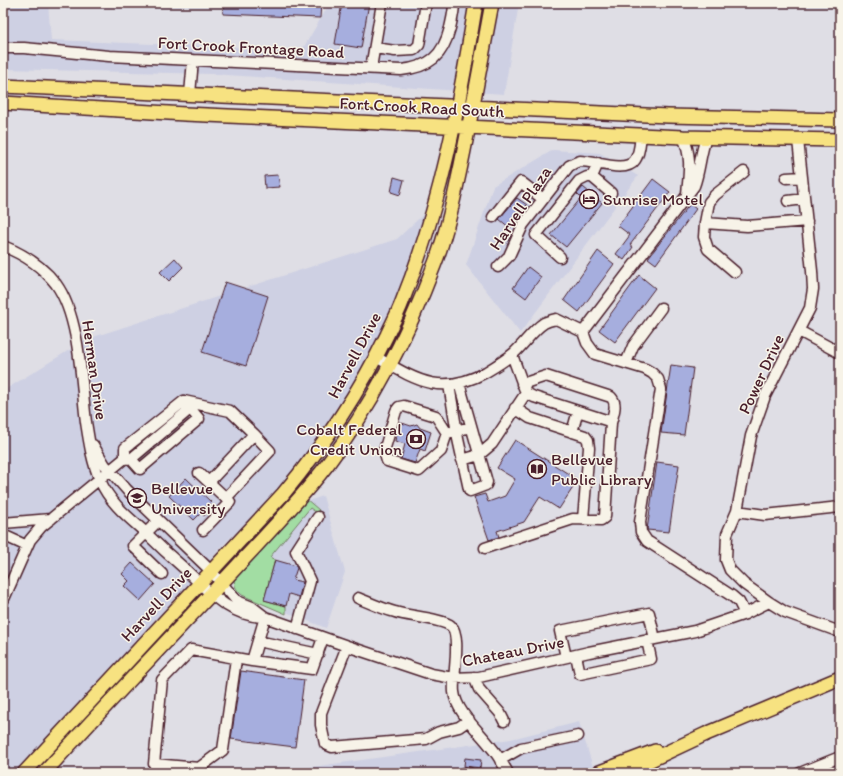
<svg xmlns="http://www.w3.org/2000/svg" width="843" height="776" viewBox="0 0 843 776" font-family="Itim,sans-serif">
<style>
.built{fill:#ced0e3}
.green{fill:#a2dda3;stroke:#767e67}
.building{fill:#a6aede;stroke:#4a1f2b}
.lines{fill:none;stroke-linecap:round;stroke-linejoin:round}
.minor-casing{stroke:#4a1f2b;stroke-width:13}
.major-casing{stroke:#4a1f2b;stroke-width:16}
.minor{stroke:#f7f3e8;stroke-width:10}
.major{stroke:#f7e281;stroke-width:13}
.labels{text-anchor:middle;stroke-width:3;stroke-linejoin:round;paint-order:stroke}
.street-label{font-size:17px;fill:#4a1f2b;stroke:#f7f3e8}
.poi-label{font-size:17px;fill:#4a1f2b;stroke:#f7f3e8;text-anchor:start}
</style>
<rect width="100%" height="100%" fill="#dfdee5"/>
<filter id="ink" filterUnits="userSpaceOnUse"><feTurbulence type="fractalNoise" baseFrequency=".025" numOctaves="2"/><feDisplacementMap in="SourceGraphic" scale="8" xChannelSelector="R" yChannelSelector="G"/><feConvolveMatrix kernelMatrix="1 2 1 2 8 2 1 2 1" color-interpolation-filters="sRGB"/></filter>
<g filter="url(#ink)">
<path class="built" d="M3 3H48L51 40 302 50 330 3H519L504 94 212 74 3 69Z
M553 150 600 153 638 176 520 333 466 265 493 186Z
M430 208 399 299 345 403 285 484 221 547 178 600 19 773H3V391L87 339 397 239Z
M323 496 345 572 326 628 251 598 257 557 300 504Z
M579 722 593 767 581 773H286L305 768 511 739Z"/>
<path class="green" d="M305 498 319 510 317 513 310 508 270 557 275 560 264 600 286 606V614L242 595C235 589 234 585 234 576Z"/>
<path class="building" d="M224 3H321L320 18 223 14Z
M342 3H369L361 48 335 44Z
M278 175 280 187 265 188 264 176Z
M394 177 404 180 400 195 391 192Z
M653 179 670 192 630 245 633 247 624 260 616 254 630 235 618 226Z
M583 187 602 203 566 247 551 235 581 198 577 194Z
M517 198 527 205 510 228 499 219Z
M690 204 696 209 656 264 648 258Z
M598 251 614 264 579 312 564 300Z
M175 258 183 267 169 281 160 272Z
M528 267 541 277 526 298 513 288Z
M639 275 655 288 615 342 599 330Z
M225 282 268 296 246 366 202 352Z
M671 365 693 368 684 435 661 433Z
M399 422 411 426 417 424 420 428 431 432 425 451 420 449 415 463 401 459 405 444 395 441Z
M515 440 578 480 559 509 540 497 524 522 497 531 499 537 489 540 474 497 485 494 488 502 505 496 515 479 497 468Z
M657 462 679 465 669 532 647 530Z
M186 478 211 502 205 508 208 511 204 516 201 513 194 520 169 496Z
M275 560 296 566 297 568 293 580 303 582 299 597 289 594 286 606 264 600Z
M132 563 155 584 140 601 124 586 129 581 122 574Z
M241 671 304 680 295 747 231 739Z
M465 758 481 760 480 768 464 766Z"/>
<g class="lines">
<defs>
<path id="minor" d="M3 48H24L109 56 401 70C430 67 443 56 450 28 452 19 454 12 454 3
M375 48 395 51 414 50 419 45 426 3
M371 68 382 3
M190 94 193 60
M683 137C692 156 689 173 687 194
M798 140 812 271 813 289 810 308 765 396 751 436 737 511 727 534 726 560 730 570 744 584 769 602 785 612 840 632
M592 177 611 193
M786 178 802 177
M788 201 804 199
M493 217 521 182 543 199
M705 223 709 202 715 195 744 172
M3 246C23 254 43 267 56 284 80 317 81 382 86 422 89 441 92 462 100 480 109 502 128 517 145 532 158 545 171 557 185 569 209 592 230 617 265 617L347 646 431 674 453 678 479 677 589 652 695 631 745 614 769 602
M560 257 536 235 579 181 587 177H592L598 163
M498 267 509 256 523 225 569 166C572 164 576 162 580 161 595 161 626 174 635 160 640 153 640 142 641 135
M735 272 708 249 704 237 705 223 747 226 807 221
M799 331 840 353
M583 332 694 186C700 170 700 154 706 138
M376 357C416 380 441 397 486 372 496 366 506 360 514 353 524 344 533 330 544 323 548 321 552 320 556 319L583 332 587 343 595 354 645 369 652 373 658 379 661 389 640 522 641 532 647 541 732 596 739 602 745 614
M626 363 633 346 661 308
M522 384 546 376 611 397C618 404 613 414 611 423
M449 385 458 439 469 489 470 491 486 485 487 482 459 383
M184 401 230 411 254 434 209 482
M515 408 530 418 585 436 588 440 589 448 583 519
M572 432 578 411
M447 433 441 451 419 471 387 461 384 451 396 411 399 407 404 406 436 416 447 433 471 427
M93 445 105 465 127 490 211 571 237 601 252 607 265 617
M125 458 131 459 190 409
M462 460 479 455 492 444 526 393 512 355
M199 473 230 502 203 530
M226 498 270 451 254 434
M737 511 765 515 840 507
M158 521 133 546 162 574
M3 523 51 519
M3 535 27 546
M485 548 573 519 601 520 605 517 611 423 609 421 534 397 526 393
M358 598C370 603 383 609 395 612 407 616 443 619 451 626 462 635 452 678 454 692 456 712 480 732 491 747 498 755 503 764 508 773
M3 601 30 540 41 527 125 458V448L184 401 199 419 140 469 131 459
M297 629 310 581 296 551 318 517
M258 641 318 654
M347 646 321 713V725L325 744 332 747 426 739 439 732 459 727 469 720
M576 655 580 674 651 659 647 640
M566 657 560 631 649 613 655 639
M236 659 223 750 199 768 154 764 162 680 191 650 252 661 312 669 323 638
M252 661 265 617
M474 677 479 689 500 713 504 721
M500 760 521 748 578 736
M464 773H469
M800 773 840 757"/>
<path id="major" d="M3 86 668 116 840 120
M3 103 185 114 683 137 840 140
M24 773 283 494C324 445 359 393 387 335 392 324 398 313 402 302 441 206 459 105 476 3
M44 773C105 706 167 641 229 575 262 539 297 504 327 465 373 404 408 335 435 263 447 232 454 198 461 165 472 112 482 57 492 3
M597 773 655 751
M623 773 706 734 840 678"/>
</defs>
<use href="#minor" class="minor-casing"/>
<use href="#major" class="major-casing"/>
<use href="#minor" class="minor"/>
<use href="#major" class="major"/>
</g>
</g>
<defs>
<symbol id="hotel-ring" viewBox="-11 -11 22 22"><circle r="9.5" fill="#f7f3e8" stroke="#4a1f2b" stroke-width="1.5"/><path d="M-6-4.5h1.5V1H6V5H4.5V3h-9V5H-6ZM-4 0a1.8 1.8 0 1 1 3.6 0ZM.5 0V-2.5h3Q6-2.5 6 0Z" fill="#4a1f2b"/></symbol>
<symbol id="bank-ring" viewBox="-11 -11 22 22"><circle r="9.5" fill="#f7f3e8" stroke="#4a1f2b" stroke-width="1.5"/><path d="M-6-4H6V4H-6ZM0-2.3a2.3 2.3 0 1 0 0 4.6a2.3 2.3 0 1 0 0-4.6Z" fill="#4a1f2b"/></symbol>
<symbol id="library-ring" viewBox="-11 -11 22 22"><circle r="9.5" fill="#f7f3e8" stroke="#4a1f2b" stroke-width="1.5"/><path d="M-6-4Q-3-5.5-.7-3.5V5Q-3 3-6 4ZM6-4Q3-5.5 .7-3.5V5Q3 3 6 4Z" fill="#4a1f2b"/></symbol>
<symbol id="university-ring" viewBox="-11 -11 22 22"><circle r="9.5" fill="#f7f3e8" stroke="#4a1f2b" stroke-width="1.5"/><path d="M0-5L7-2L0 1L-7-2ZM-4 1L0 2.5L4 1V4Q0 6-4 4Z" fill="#4a1f2b"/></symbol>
</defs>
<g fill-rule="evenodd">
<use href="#hotel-ring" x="578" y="188" width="22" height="22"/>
<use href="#bank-ring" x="405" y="428" width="22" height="22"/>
<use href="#library-ring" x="526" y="458" width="22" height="22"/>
<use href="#university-ring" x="126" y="487" width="22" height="22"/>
</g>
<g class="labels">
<g class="street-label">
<text transform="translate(251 47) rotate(3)" y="6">Fort Crook Frontage Road</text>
<text transform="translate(422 107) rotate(3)" y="6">Fort Crook Road South</text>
<text transform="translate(520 208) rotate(-56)" y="6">Harvell Plaza</text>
<text transform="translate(354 355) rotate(-62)" y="6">Harvell Drive</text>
<text transform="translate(95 370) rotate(82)" y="6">Herman Drive</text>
<text transform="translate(761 374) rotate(-65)" y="6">Power Drive</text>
<text transform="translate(156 604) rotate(-47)" y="6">Harvell Drive</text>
<text transform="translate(513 651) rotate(-11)" y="6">Chateau Drive</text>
</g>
<g class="poi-label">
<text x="603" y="205">Sunrise Motel</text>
<text x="402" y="435" text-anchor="end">Cobalt Federal<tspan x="402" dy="20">Credit Union</tspan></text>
<text x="551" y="465">Bellevue<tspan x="551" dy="20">Public Library</tspan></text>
<text x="151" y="494">Bellevue<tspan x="151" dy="20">University</tspan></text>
</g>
</g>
<rect width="843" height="776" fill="none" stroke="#f7f3e8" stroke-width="16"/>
<rect x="8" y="8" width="827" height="760" fill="none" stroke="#4a1f2b" stroke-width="1.5" filter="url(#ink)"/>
</svg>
